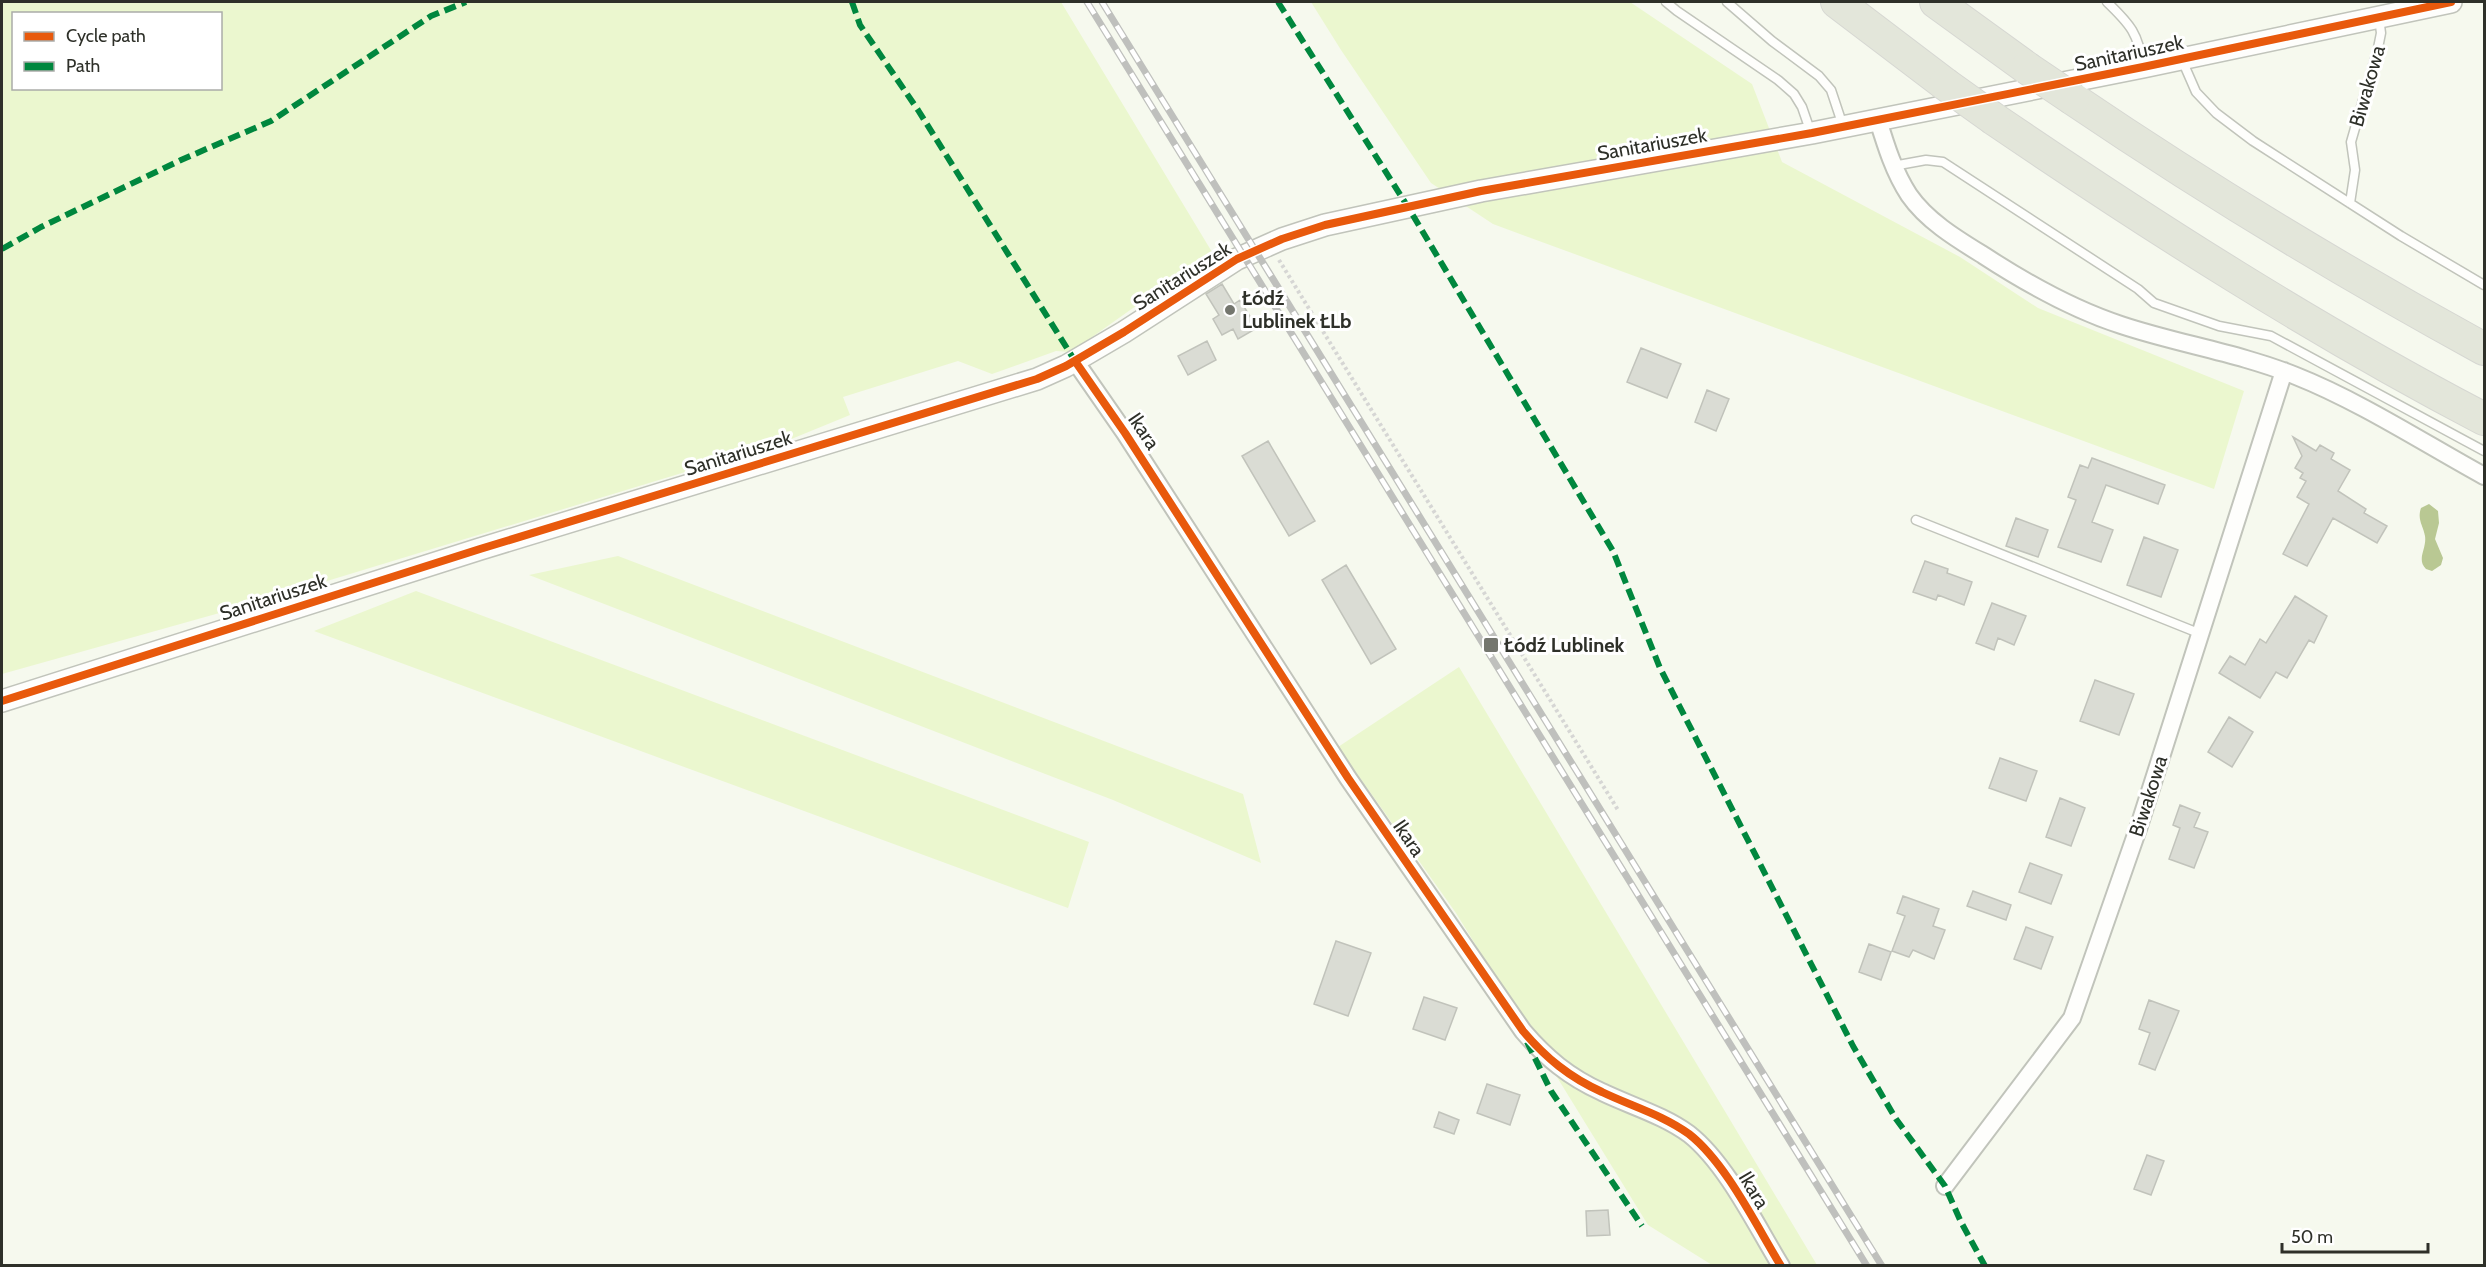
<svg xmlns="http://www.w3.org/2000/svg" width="2486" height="1267" viewBox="0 0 2486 1267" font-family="Cabin,sans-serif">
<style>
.green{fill:#ebf7cf;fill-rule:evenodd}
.water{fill:#b9c893}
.building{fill:#dadcd4;stroke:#c1c3bb;stroke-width:1.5}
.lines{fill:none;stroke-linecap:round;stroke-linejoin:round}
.service-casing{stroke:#c1c4bb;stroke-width:11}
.minor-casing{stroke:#c1c4bb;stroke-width:20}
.tertiary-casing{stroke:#c1c4bb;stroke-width:24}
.motorway-casing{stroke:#d6d7d2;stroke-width:34}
.path{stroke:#d6d6d4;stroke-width:4;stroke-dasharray:3 3;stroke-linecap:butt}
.service{stroke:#fefefc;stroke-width:8}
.minor{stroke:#fefefc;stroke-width:16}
.tertiary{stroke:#fefefc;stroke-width:21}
.motorway{stroke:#e3e6da;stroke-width:32}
.rail-casing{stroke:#bfc0bd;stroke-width:7}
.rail{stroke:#fff;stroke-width:4.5;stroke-dasharray:14;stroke-linecap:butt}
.motorway-bridge-casing{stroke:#d6d7d2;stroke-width:34;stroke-linecap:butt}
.motorway-bridge{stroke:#e3e6da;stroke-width:32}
.quiet{stroke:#00873e;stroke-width:6;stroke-dasharray:12 6;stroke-linecap:butt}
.cycleway-casing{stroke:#fff;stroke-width:11}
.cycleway{stroke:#e8590c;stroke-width:8}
.poi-dot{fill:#74766e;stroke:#fff;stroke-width:2}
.labels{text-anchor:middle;stroke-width:6;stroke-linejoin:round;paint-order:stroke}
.street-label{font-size:20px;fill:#2e3029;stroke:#fff}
.poi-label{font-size:20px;font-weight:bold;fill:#2e3029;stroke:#fff;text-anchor:start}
</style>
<rect width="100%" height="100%" fill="#f6f9ee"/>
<path class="green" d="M2 2H1061L1212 252 1071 352 1056 351 992 374 958 361 843 397 850 415 784 442 248 605 2 674ZM14 14H220V88H14Z
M1311 2H1630L1752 84 1782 162 1960 257 2038 308 2244 391 2214 489 1493 224 1431 183 1341 50Z
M618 556 1243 794 1261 863 1113 800 529 575Z
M416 591 1089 842 1068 908 314 631Z
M1459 667 1817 1265H1712L1648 1225 1456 913 1338 747Z"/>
<path class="water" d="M2429 504 2438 511 2439 523 2435 539 2443 558 2441 565 2432 571 2426 569C2416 559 2427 549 2425 536 2423 525 2417 520 2421 508Z"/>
<path class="building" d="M1222 284 1234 304 1240 300 1257 328 1238 339 1233 329 1222 335 1213 319 1219 315 1206 294Z
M1207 341 1216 360 1188 375 1178 356Z
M1641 348 1681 364 1667 398 1627 382Z
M1707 390 1729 399 1716 431 1695 422Z
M2293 437 2316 451 2320 445 2334 453 2331 459 2350 470 2338 491 2366 509 2364 513 2387 526 2377 543 2333 518 2307 566 2283 554 2309 504 2297 497 2306 481 2300 478 2303 473 2295 468 2302 456Z
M1268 441 1315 521 1289 536 1242 456Z
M2092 458 2165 485 2158 504 2106 485 2092 522 2113 530 2101 562 2058 547 2076 500 2068 497 2080 465 2088 468Z
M2016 518 2048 530 2038 557 2006 546Z
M2144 537 2178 550 2161 597 2127 585Z
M1925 561 1948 569 1947 573 1972 582 1964 605 1938 595 1936 600 1913 592Z
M1346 565 1396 649 1371 664 1322 580Z
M2295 596 2327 616 2314 643 2309 640 2287 678 2276 672 2260 698 2219 673 2230 656 2245 665 2260 639 2266 643Z
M1992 603 2026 616 2014 645 1998 638 1994 650 1976 643Z
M2095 680 2134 694 2119 735 2080 721Z
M2229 717 2253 732 2232 767 2208 752Z
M2000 758 2037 771 2026 801 1989 788Z
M2060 798 2085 808 2071 846 2046 837Z
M2180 805 2200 813 2194 827 2208 832 2194 868 2169 859 2180 828 2173 825Z
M2030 863 2062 875 2051 904 2019 892Z
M1973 891 2011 905 2006 920 1967 906Z
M1903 896 1939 909 1933 926 1945 930 1934 959 1913 950 1909 957 1892 951 1905 916 1897 913Z
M2026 927 2053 937 2041 969 2014 959Z
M1336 941 1371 953 1348 1016 1314 1004Z
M1869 944 1891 952 1881 980 1859 972Z
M1424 997 1457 1008 1445 1040 1413 1029Z
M2149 1000 2179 1011 2155 1070 2139 1064 2150 1033 2139 1029Z
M1487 1084 1520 1095 1510 1125 1477 1113Z
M1439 1112 1459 1120 1454 1134 1434 1127Z
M2147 1155 2164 1161 2151 1195 2134 1189Z
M1608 1210 1610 1235 1587 1236 1586 1211Z"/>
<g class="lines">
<defs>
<path id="service" d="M1666 2 1677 11 1778 80 1794 94 1802 107 1811 133
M1727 2 1772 41 1819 76 1831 90 1843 126
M2107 2C2130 24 2139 34 2143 67
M2182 60 2196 92 2216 113 2253 141 2401 236 2484 285
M1893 166 1926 160 1943 162 2138 289 2154 303 2219 326 2271 336 2484 451
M2350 203 2355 170 2351 142 2378 48 2381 33 2379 18
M1916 520 2201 634"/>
<path id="minor" d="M1878 120C1886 146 1894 172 1909 195 1927 221 1957 239 1983 255 2026 283 2072 309 2121 325 2178 344 2239 353 2296 376 2359 401 2424 443 2484 476
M1075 361 1125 433 1348 778 1523 1031C1546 1058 1569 1077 1602 1092 1631 1106 1663 1115 1689 1134 1726 1163 1756 1225 1781 1266
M1945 1186 2072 1018 2139 826 2284 371"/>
<path id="tertiary" d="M2 701 480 549 1037 379 1066 366 1124 332 1237 259 1282 239 1325 225 1481 191 1812 133 2143 67 2451 2"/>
<path id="motorway" d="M1837 2 1945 84
M1936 2 2027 68
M2073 99C2206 189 2343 272 2484 349
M1994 119C2153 227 2314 330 2484 419"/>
</defs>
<use href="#service" class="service-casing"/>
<use href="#minor" class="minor-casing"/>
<use href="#tertiary" class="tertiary-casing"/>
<use href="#motorway" class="motorway-casing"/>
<path class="path" d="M1279 260 1618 810"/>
<use href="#service" class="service"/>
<use href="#minor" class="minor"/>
<use href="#tertiary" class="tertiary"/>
<use href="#motorway" class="motorway"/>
<defs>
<path id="rail" d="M1087 2 1867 1266
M1102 2 1882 1266"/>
</defs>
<use href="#rail" class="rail-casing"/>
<use href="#rail" class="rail"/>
<defs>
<path id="motorway-bridge" d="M2027 68 2073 99
M1945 84 1994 119"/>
</defs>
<use href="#motorway-bridge" class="motorway-bridge-casing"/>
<use href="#motorway-bridge" class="motorway-bridge"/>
<path class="quiet" d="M852 2 860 25 918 110 1075 361
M1278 2 1408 207 1613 551 1660 668 1853 1046 1896 1119 1945 1186 1961 1222 1985 1266
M2 249 41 227 181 160 271 121 431 16 466 2
M1527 1042 1551 1091 1642 1226"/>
<defs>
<path id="cycleway" d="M1075 361 1125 433 1348 778 1523 1031C1546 1058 1569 1077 1602 1092 1631 1106 1663 1115 1689 1134 1726 1163 1756 1225 1781 1266
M2 701 480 549 1037 379 1066 366 1124 332 1237 259 1282 239 1325 225 1481 191 1812 133 2143 67 2451 2"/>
</defs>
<use href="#cycleway" class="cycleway-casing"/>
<use href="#cycleway" class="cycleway"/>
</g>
<g class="poi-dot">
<circle cx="1230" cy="310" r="6"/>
<rect x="1483" y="637" width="16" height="16" rx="3"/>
</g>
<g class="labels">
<g class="street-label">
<text transform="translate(2129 53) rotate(-12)" y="7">Sanitariuszek</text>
<text transform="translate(2367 86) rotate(-74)" y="7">Biwakowa</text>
<text transform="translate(1652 144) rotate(-10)" y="7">Sanitariuszek</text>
<text transform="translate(1182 276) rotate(-32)" y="7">Sanitariuszek</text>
<text transform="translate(1144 431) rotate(56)" y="7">Ikara</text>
<text transform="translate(738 453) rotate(-17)" y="7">Sanitariuszek</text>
<text transform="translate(273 597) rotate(-18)" y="7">Sanitariuszek</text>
<text transform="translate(2148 796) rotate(-72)" y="7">Biwakowa</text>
<text transform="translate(1409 838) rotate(56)" y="7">Ikara</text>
<text transform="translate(1754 1190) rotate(59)" y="7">Ikara</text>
</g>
<g class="poi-label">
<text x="1242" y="305">Łódź<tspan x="1242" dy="23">Lublinek ŁLb</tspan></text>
<text x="1504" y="652">Łódź Lublinek</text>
</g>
</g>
<rect width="2486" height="1267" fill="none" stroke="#2e3029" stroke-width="6"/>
<rect x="12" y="12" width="210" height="78" fill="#ffffff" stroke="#abaca9" stroke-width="1.5"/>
<rect x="24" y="32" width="30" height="9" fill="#e8590c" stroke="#abaca9" stroke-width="1.5"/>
<text x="66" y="42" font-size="18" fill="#2e3029">Cycle path</text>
<rect x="24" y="62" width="30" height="9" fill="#00873e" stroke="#abaca9" stroke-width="1.5"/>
<text x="66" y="72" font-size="18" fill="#2e3029">Path</text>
<path d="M2282 1243v9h146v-9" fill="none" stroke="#2e3029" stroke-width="3"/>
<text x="2291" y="1243" font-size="18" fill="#2e3029" stroke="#ffffff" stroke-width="4.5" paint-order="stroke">50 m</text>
</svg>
